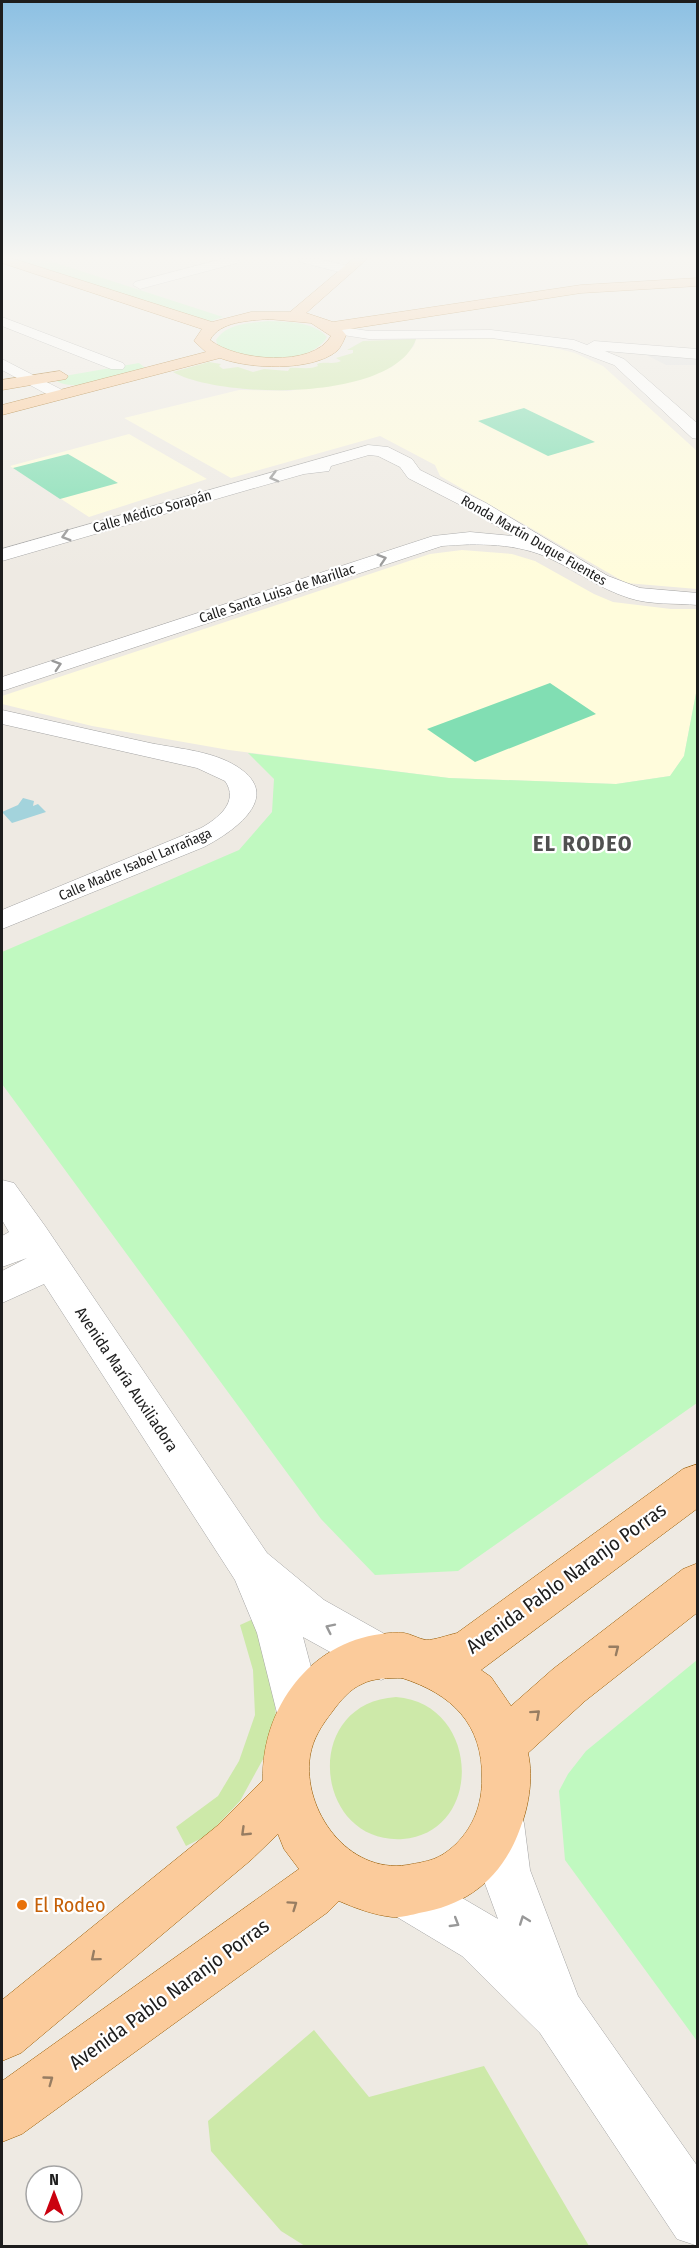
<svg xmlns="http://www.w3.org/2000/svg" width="699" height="2248" viewBox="0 0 699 2248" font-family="'Fira Sans Condensed',sans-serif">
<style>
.education{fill:#fffcdc}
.grass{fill:#cde9a9}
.park{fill:#c0f9c0}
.pitch{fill:#81deb3}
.parking{fill:#e1e1e1}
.water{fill:#a3d3dc}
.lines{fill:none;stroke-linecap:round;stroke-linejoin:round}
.minor-casing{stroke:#a4a4a4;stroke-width:1}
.major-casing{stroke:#965a01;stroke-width:1}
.minor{fill:#fff;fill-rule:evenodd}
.major{fill:#fbcb9b;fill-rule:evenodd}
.oneway{stroke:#999}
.oneway2{stroke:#977d62}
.food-dot{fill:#e8710a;stroke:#fff;stroke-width:2}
.labels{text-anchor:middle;stroke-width:4.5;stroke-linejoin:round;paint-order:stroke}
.far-street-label{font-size:14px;fill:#1d1d1d;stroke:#fff}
.street-label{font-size:16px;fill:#1d1d1d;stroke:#fff}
.near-street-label{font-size:20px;fill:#1d1d1d;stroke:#fff}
.near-food-label{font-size:20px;fill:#c56008;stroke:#fff;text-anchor:start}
.district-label{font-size:22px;font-weight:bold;letter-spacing:1.5px;fill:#505050;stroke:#fff}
</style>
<rect width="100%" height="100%" fill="#eeeae3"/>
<path class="education" d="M473 337 500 339 551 347 575 353 603 366 697 451V589L626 583 440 476 435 465 380 436 231 478 124 418 239 390 288 391 350 382 392 367 414 346 416 339Z
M129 434 207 479 89 517 10 466Z
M462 550 512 554 535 561 594 594 613 602 671 609H697V688L684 756 670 776 616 784 449 778 229 750 92 726 2 704V696L430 554Z"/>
<path class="grass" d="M416 339C395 402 221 399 173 372L209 362 221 364 219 366 223 369 238 367 253 372 264 369 288 371 290 368C300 367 309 370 318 366L317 364C325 361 333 365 341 361L336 358 353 353V350H347L363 341Z
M260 1616 270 1642 276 1717 267 1752 240 1801 208 1835 186 1846 176 1827 218 1796 239 1761 255 1715 253 1670 240 1625Z
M396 1697C480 1703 485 1832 403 1839 314 1845 300 1703 396 1697Z
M314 2030 369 2097 484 2066 589 2246H305L281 2231 211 2151 208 2121Z"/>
<path class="park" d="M15 259H44L223 317 208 322 10 260Z
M268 321C288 322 313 321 327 337 313 361 269 361 244 356 235 355 226 349 218 346L216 340C227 323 250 323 268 321Z
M139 363 148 370C125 375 69 396 53 378Z
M697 688V1403L458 1571 375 1575 321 1519 2 1084V952L239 850 272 812 274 779 248 753 449 778 616 784 670 776 684 756Z
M697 1660V2041L565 1860 559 1791 568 1774 586 1751Z"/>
<path class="pitch" d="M524 408 595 442 548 456 478 421Z
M68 454 118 483 60 499 13 468Z
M550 683 596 714 475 762 427 729Z"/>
<path class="parking" d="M635 349 697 354V365H666Z"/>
<path class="water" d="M23 798 34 801 33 806 38 804 46 812 12 823 2 812 18 805Z"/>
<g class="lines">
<defs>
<path id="minor" d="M2 259H10L2 263Z
M222 259 239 260 237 263 140 289 133 285 135 282Z
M298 259H319L352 267 354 270 347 274 300 262Z
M2 317 123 363 125 366 123 369H111L2 326Z
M335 326 369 331 491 330 574 340 587 345 594 341 698 349V359L605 351 624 359 698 424V439L692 438 614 365 571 349 491 338 369 339 330 333 328 330 330 327Z
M2 359 66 392 68 395 66 398H54L2 370Z
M368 445 388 447 412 459 420 470 486 503 608 576 640 588 698 593V605C676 603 650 605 629 598 598 588 579 572 551 559 518 543 478 543 442 546L2 691V677L433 536 470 532 513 536 472 511 408 478 400 467 378 456 369 455 331 466 329 471 304 474 244 491 2 561V549Z
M2 710C51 721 100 732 150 743 179 749 217 751 242 770 282 800 229 834 204 847L2 929V910L201 828C217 819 240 802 225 781L197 768 2 724Z
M2 1180 14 1183 45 1226 267 1553 324 1600 397 1641 404 1657 397 1673 381 1680 303 1637 323 1713 316 1729 300 1736 284 1729 277 1713 257 1633 235 1580 44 1284 2 1303V1271L27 1258 2 1267V1236L9 1232 2 1220Z
M499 1798 516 1806 524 1823 530 1870 578 1996 698 2167V2246L677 2239 540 2033 462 1956 387 1911 380 1893 387 1875 405 1868 423 1875 498 1919 480 1870 474 1823 482 1806Z"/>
<path id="major" d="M2 259H14L212 322 251 312H290L353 259H367L306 313 333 322 581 285 698 278V286L581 293 342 330 346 335C344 340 341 347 337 351 311 372 249 369 220 358L2 415V405L206 352 194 341 202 329 2 263ZM268 319 311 323 331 336C313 368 236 361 210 340 220 321 249 321 268 319Z
M60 371 68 376 66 379 2 390V380Z
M698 1464V1508L481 1670 491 1677 511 1706 553 1669 683 1569 698 1563V1612L585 1701 528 1753C534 1780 528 1810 518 1834 500 1879 467 1905 419 1913 411 1915 400 1918 392 1917 374 1915 355 1908 339 1901L328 1912 22 2134 2 2142V2081L299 1869 284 1849 278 1834 251 1860 21 2053 2 2061V2000L217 1826 263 1780C261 1710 309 1643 381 1634 388 1633 397 1632 404 1633 411 1634 419 1639 426 1640 435 1640 448 1635 457 1633L683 1469ZM402 1678C452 1694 483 1724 482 1779 482 1804 474 1826 456 1844 439 1860 429 1861 407 1865 348 1874 302 1810 310 1756 313 1738 322 1725 332 1712 340 1701 350 1689 362 1684 373 1678 389 1678 402 1678Z"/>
</defs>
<use href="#minor" class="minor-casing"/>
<use href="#major" class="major-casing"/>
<use href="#minor" class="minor"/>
<use href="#major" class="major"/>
</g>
<defs><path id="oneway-chevron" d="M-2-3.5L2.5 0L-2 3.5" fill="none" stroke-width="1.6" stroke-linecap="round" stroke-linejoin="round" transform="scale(1.5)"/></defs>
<g class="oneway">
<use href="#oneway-chevron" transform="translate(274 477) rotate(165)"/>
<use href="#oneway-chevron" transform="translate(66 536) rotate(164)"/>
<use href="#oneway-chevron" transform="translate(382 559) rotate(-18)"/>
<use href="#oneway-chevron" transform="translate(57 665) rotate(-18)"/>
<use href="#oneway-chevron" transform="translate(330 1628) rotate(-154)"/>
<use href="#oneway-chevron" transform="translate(524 1920) rotate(-110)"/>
<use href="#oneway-chevron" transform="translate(455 1923) rotate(31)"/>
</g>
<g class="oneway2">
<use href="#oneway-chevron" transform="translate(615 1649) rotate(-38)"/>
<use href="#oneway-chevron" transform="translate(536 1714) rotate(-42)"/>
<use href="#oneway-chevron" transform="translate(245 1832) rotate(136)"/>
<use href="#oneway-chevron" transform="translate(293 1905) rotate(-35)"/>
<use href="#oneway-chevron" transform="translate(95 1957) rotate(140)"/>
<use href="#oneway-chevron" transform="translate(49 2080) rotate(-36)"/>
</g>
<linearGradient id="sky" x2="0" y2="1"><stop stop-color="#8cc0e3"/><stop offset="0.45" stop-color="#f7f6f2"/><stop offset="1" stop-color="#f7f6f2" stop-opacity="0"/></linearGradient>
<rect width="699" height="573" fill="url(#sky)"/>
<circle class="food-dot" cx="22" cy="1905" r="6"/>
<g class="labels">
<g class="far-street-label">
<text transform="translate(152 511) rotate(-16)" y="5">Calle Médico Sorapán</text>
<text transform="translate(534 540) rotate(30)" y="5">Ronda Martín Duque Fuentes</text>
<text transform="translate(277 593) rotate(-18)" y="5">Calle Santa Luisa de Marillac</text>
<text transform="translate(135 864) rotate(-23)" y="5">Calle Madre Isabel Larrañaga</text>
</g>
<g class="street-label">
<text transform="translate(127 1379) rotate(56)" y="6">Avenida María Auxiliadora</text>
</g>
<g class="near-street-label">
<text transform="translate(566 1578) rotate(-36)" y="7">Avenida Pablo Naranjo Porras</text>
<text transform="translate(169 1994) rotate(-36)" y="7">Avenida Pablo Naranjo Porras</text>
</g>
<g class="near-food-label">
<text x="34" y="1912">El Rodeo</text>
</g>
<g class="district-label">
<text x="583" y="851">EL RODEO</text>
</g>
</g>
<rect width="699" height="2248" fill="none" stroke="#1d1d1d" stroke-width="6"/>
<g transform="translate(54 2194)"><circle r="28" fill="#ffffff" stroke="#a5a5a5" stroke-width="1.5"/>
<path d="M0-4.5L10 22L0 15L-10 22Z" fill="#ca010f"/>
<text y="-9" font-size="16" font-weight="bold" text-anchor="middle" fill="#1d1d1d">N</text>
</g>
</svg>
